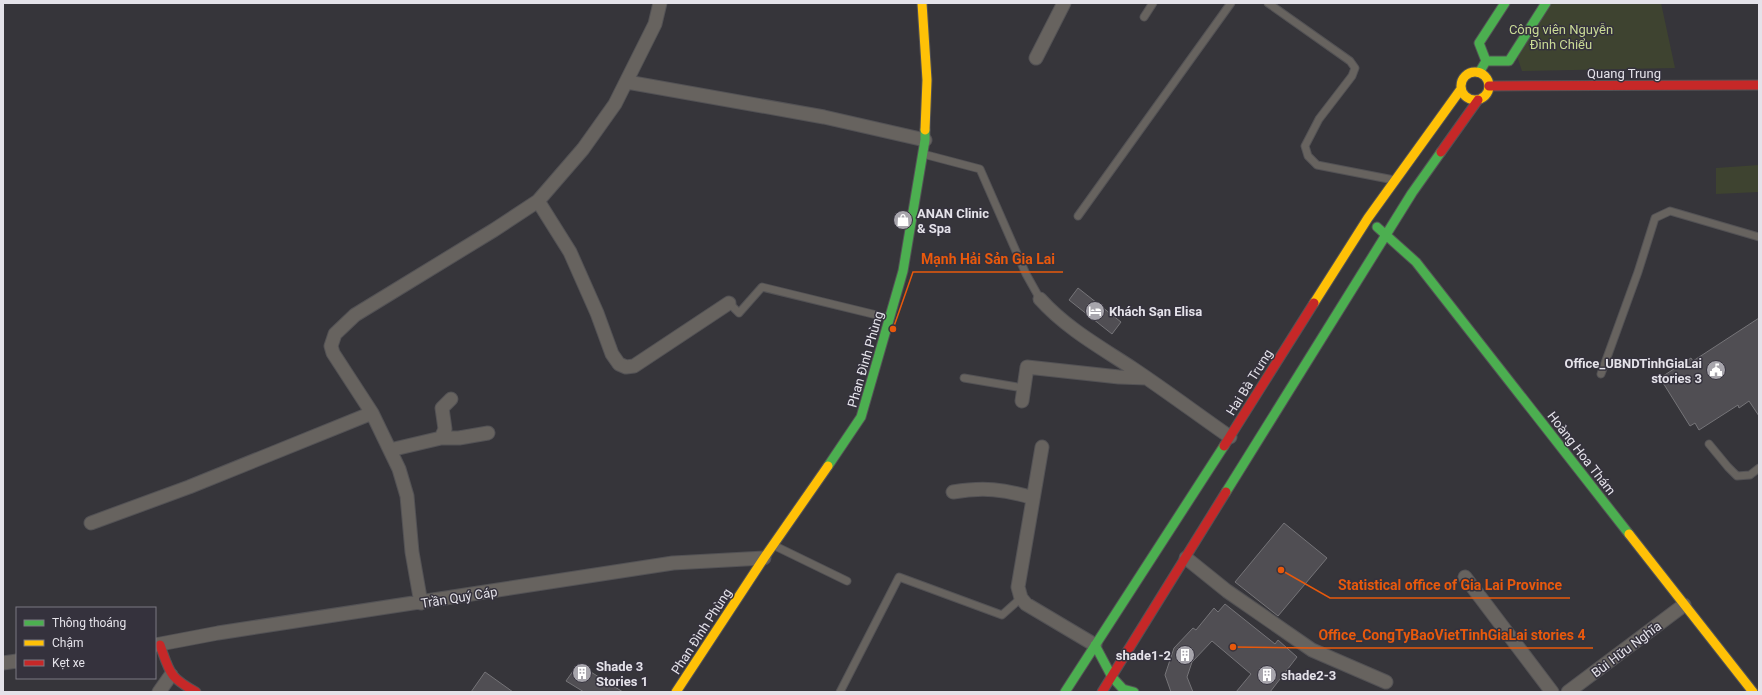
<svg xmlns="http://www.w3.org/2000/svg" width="1762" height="695" viewBox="0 0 1762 695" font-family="Roboto,sans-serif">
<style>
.green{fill:#3e4330}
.building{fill:#504e53;stroke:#757478}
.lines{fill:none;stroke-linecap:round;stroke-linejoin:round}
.lane-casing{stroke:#535255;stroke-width:9}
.street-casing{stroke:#535255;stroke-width:15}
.fast-casing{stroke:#535255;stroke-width:11}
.slow-casing{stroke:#535255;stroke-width:11}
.jam-casing{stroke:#535255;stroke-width:11}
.lane{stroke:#67635f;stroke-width:7}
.street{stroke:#67635f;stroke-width:13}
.fast{stroke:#4caf50;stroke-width:9}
.slow{stroke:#ffc107;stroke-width:9}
.jam{stroke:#c62828;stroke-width:9}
.labels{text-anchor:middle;stroke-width:3;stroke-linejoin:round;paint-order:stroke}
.park-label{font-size:13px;fill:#c9da95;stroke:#35323d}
.street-label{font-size:13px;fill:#e4e2e9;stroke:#35323d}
.poi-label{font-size:13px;font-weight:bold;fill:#e4e2e9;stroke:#35323d;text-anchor:start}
.leader{fill:none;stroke:#e8590c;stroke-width:1.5}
.callout-dot{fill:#e8590c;stroke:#35323d;stroke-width:1.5}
.callout-label{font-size:14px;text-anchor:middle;font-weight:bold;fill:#e8590c;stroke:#35323d;stroke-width:3;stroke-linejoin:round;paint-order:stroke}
</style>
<rect width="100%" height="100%" fill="#36353a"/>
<path class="green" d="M1543 3H1661L1675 68 1522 71 1514 47Z
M1759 165V192L1716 194V168Z"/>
<path class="building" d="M1078 288 1121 322 1112 334 1069 300Z
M1759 318V416L1749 401 1739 408 1738 405 1699 430 1695 423 1690 426 1660 378 1691 358 1693 361Z
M1284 523 1327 558 1278 616 1235 582Z
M1225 604 1275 644 1278 640 1297 657 1270 692H1236L1251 674 1212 641 1192 662 1187 677 1193 692H1171L1165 675 1174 648 1193 628 1196 630 1214 608 1218 612Z
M578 664 623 692H584L566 681Z
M485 672 513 692H471Z"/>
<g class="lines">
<defs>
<path id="lane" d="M1268 3 1350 61 1355 68 1352 76 1319 119 1305 146 1308 156 1317 165 1394 180
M1144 17 1153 3
M923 154 980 169 1026 274 1040 299
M1078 216 1231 3
M729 303 739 313 762 287 889 318
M1601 374 1638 272 1655 218 1670 211 1759 237
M964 378 1023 388
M1709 444 1728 467 1737 476 1750 475 1759 468
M773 545 847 581
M840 692 899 577 1002 615 1021 598"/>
<path id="street" d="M1036 58 1064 3
M627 82 824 117 925 140
M538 201 570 252 597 313 612 354 619 364 626 367 634 366 729 303
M1040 299C1066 328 1100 347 1132 368 1165 390 1197 414 1230 437
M1022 401 1027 367 1119 377 1147 378
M441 438H459L488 433
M1042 447 1018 587 1021 598 1026 604 1095 645
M390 450 441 438 445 429 442 408 451 399
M953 492C983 487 1004 489 1033 498
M91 523 189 487 372 413
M1186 558 1227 591 1312 650 1386 682
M1465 577 1552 692
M421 603 412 552 407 496 399 469 372 413 333 353 331 346 335 334 355 315 494 230 538 201 583 149 615 104 655 24 660 3
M155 645 218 633 673 563 764 558
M3 663 17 661
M159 692 171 675
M1568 692 1684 605"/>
<path id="fast" d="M1486 61H1509L1546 3
M1480 71 1486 61 1479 43 1505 3
M1377 227 1416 262 1629 534
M828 466 861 417 903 271 925 140V130
M1226 492 1412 193 1441 152
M1095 645 1112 677 1123 689 1134 692
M1065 692 1224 446"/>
<path id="slow" d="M922 3 927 80 925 130
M1461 86a14 14 0 1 1 28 0a14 14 0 1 1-28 0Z
M1314 303 1368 218 1461 89
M1629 534 1753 692
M676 692 764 558 828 466"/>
<path id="jam" d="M1489 86 1759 85
M1441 152 1478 100
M1224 446 1314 303
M160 645C170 673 169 677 196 692
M1102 692 1226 492"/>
</defs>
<use href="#lane" class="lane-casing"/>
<use href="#street" class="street-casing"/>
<use href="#fast" class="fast-casing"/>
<use href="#slow" class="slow-casing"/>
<use href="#jam" class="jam-casing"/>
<use href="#lane" class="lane"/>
<use href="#street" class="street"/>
<use href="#fast" class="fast"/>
<use href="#slow" class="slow"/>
<use href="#jam" class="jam"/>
</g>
<defs>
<symbol id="shop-disc" viewBox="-11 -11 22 22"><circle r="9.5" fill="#a7a5ac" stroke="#35323d"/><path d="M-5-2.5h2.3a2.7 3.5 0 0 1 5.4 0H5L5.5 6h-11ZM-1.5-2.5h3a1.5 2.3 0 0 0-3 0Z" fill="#fff"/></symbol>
<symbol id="hotel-disc" viewBox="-11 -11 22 22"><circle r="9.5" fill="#a7a5ac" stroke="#35323d"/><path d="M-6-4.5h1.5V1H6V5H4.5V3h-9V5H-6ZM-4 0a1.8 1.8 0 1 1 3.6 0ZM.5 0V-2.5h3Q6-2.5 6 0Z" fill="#fff"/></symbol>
<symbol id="civic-disc" viewBox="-11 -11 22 22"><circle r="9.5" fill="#a7a5ac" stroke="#35323d"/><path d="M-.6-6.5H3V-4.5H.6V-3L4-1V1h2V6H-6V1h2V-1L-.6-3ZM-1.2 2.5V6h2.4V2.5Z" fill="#fff"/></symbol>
<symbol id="building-disc" viewBox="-11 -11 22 22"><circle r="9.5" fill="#a7a5ac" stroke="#35323d"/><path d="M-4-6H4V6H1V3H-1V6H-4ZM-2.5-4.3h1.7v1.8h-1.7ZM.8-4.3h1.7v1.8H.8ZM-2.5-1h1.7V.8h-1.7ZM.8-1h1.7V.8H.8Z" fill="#fff"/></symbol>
</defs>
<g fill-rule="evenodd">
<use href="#shop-disc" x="892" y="209" width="22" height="22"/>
<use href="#hotel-disc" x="1084" y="300" width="22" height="22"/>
<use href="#civic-disc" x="1705" y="359" width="22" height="22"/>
<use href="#building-disc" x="1174" y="644" width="22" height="22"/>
<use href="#building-disc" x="571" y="662" width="22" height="22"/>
<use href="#building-disc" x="1256" y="664" width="22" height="22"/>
</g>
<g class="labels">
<g class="park-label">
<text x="1561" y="34">Công viên Nguyễn<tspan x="1561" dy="15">Đình Chiểu</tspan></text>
</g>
<g class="street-label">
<text x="1624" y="78">Quang Trung</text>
<text transform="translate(865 359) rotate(-74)" y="5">Phan Đình Phùng</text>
<text transform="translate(1249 382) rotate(-58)" y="5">Hai Bà Trưng</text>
<text transform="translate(1582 453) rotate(52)" y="5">Hoàng Hoa Thám</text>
<text transform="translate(459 597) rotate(-9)" y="5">Trần Quý Cáp</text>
<text transform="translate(701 631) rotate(-57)" y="5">Phan Đình Phùng</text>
<text transform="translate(1626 649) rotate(-37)" y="5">Bùi Hữu Nghĩa</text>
</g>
<g class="poi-label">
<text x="917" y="218">ANAN Clinic<tspan x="917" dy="15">&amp; Spa</tspan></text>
<text x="1109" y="316">Khách Sạn Elisa</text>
<text x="1702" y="368" text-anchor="end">Office_UBNDTinhGiaLai<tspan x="1702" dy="15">stories 3</tspan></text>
<text x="1171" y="660" text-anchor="end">shade1-2</text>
<text x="596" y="671">Shade 3<tspan x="596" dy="15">Stories 1</tspan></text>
<text x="1281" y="680">shade2-3</text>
</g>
</g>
<path class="leader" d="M893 329L913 272H1063M1281 570L1330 598H1570M1233 647L1310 648H1593"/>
<g class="callout-dot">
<circle cx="893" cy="329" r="4"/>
<circle cx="1281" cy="570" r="4"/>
<circle cx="1233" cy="647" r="4"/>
</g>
<g class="callout-label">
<text x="988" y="264">Mạnh Hải Sản Gia Lai</text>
<text x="1450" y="590">Statistical office of Gia Lai Province</text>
<text x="1452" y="640">Office_CongTyBaoVietTinhGiaLai stories 4</text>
</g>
<rect width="1762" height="695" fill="none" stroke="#e4e2e9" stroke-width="8"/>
<rect x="16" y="607" width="140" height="72" fill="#35323d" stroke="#7b7882"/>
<rect x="24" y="620" width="20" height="6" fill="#4caf50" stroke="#7b7882"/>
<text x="52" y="627" font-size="12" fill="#e4e2e9">Thông thoáng</text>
<rect x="24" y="640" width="20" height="6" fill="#ffc107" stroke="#7b7882"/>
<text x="52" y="647" font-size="12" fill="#e4e2e9">Chậm</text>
<rect x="24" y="660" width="20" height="6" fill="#c62828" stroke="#7b7882"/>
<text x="52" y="667" font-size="12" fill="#e4e2e9">Kẹt xe</text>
</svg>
